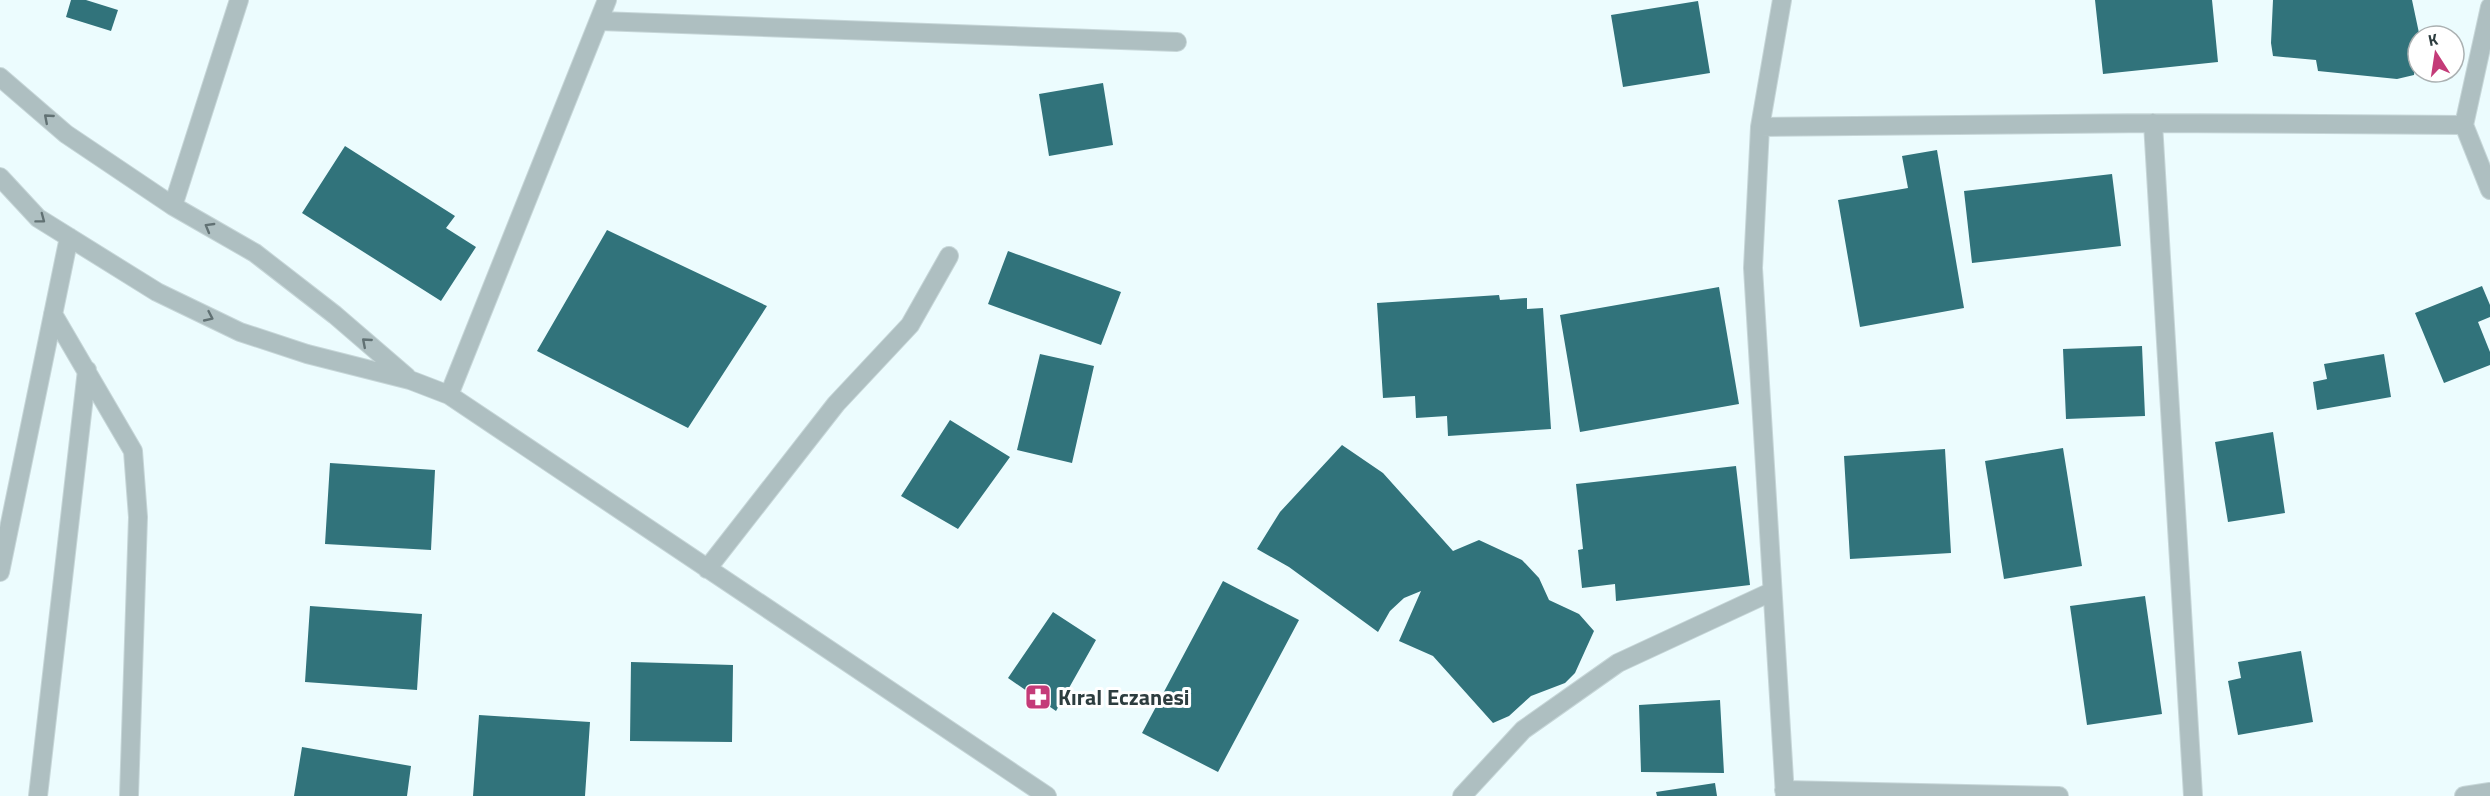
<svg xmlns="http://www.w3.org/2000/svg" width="2490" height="796" viewBox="0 0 2490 796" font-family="'Titillium Web',sans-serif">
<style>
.building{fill:#31737b}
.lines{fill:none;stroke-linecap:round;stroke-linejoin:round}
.minor-casing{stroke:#c6d6d8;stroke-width:20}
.minor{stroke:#aebfc1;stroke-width:18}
.oneway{stroke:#617173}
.labels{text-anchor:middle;stroke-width:6;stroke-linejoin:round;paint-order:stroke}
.poi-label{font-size:22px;font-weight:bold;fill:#2d3d3f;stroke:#fff;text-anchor:start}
</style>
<rect width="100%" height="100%" fill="#ecfcfe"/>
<path class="building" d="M71 0H86L118 10 111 31 66 17Z
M2095 0H2212L2218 62 2103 74Z
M2273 0H2412L2419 33 2414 75 2397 79 2318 71 2316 60 2273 56 2271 43Z
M1698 1 1710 73 1623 87 1611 15Z
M1103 83 1113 145 1049 156 1039 94Z
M345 146 455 216 446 228 476 247 441 301 302 213Z
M1937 150 1964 308 1860 327 1838 200 1908 188 1902 156Z
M2112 174 2121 246 1972 263 1964 191Z
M607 230 767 306 688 428 537 351Z
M1008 251 1121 292 1101 345 988 304Z
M2482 286 2490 305V317L2478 322 2490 352V365L2444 383 2415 313Z
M1719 287 1739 404 1580 432 1560 315Z
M1499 295 1500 300 1527 298V309L1543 308 1551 429 1448 436 1447 416 1416 418 1415 396 1383 398 1377 303Z
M2142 346 2145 416 2066 419 2063 349Z
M1040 354 1094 366 1072 463 1017 450Z
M2384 354 2391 397 2317 410 2313 382 2327 379 2324 364Z
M950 420 1010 457 958 529 901 496Z
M2273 432 2285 513 2228 522 2215 442Z
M1342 445 1383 473 1453 551 1479 540 1522 560 1539 578 1549 600 1579 614 1594 631 1575 673 1565 683 1531 696 1509 716 1493 723 1433 656 1399 641 1421 591 1404 598 1390 611 1378 632 1289 567 1257 549 1280 512Z
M2063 448 2082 566 2004 579 1985 461Z
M1945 449 1951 553 1850 559 1844 456Z
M330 463 435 470 431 550 325 544Z
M1736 466 1750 585 1616 601 1615 584 1582 588 1578 550 1583 549 1576 484Z
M1223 581 1299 620 1218 772 1142 733Z
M2145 596 2162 714 2087 725 2070 606Z
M310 606 422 614 417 690 305 682Z
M1053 612 1096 640 1056 711 1008 678Z
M2301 651 2313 722 2238 735 2228 681 2241 678 2238 662Z
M631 662 733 665 732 742 630 741Z
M1720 700 1724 773 1641 772 1639 705Z
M479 715 590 722 585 796H473Z
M302 747 411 766 407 796H294Z
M1715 783 1717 796H1657L1656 792Z"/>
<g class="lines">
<defs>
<path id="minor" d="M1782 0 1760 127 1753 268 1785 796
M2490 7 2464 125 2490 190
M600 21 1177 42
M0 77 66 134 173 206 255 253 335 315 407 377
M2153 123 2193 796
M1760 127 2153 123 2464 125
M0 177 38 218 157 292 240 332 307 354 410 380 449 395 1047 796
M173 206 239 0
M53 314 133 451 138 517 129 796
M449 395 607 0
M707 569 836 404 910 325 949 256
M0 572 69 237
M1784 790 2059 796
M38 796 87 370
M1462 796 1523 730 1618 663 1771 592
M2464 796 2490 792"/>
</defs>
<use href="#minor" class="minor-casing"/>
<use href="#minor" class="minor"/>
</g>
<defs><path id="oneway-chevron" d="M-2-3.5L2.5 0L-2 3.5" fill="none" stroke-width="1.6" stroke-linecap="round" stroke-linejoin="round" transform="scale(1.5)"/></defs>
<g class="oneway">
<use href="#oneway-chevron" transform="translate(48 118) rotate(-139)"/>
<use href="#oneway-chevron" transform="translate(41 219) rotate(37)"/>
<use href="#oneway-chevron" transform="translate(209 227) rotate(-150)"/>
<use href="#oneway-chevron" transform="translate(209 317) rotate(25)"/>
<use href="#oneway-chevron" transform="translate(366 342) rotate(-139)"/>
</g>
<defs>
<symbol id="pharmacy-square" viewBox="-11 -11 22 22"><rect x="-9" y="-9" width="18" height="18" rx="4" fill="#c43b78" stroke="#fff"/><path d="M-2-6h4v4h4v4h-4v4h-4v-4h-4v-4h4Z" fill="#fff"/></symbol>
</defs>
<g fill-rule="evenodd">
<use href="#pharmacy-square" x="1023" y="682" width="30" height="30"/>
</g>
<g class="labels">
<g class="poi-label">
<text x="1058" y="705">Kıral Eczanesi</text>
</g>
</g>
<g transform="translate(2436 54) rotate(348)"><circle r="28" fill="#ffffff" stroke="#abb1b2" stroke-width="1.5"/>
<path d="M0-4.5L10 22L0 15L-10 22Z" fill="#c43b78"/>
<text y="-9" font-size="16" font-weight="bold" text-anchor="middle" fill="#2d3d3f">K</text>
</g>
</svg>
